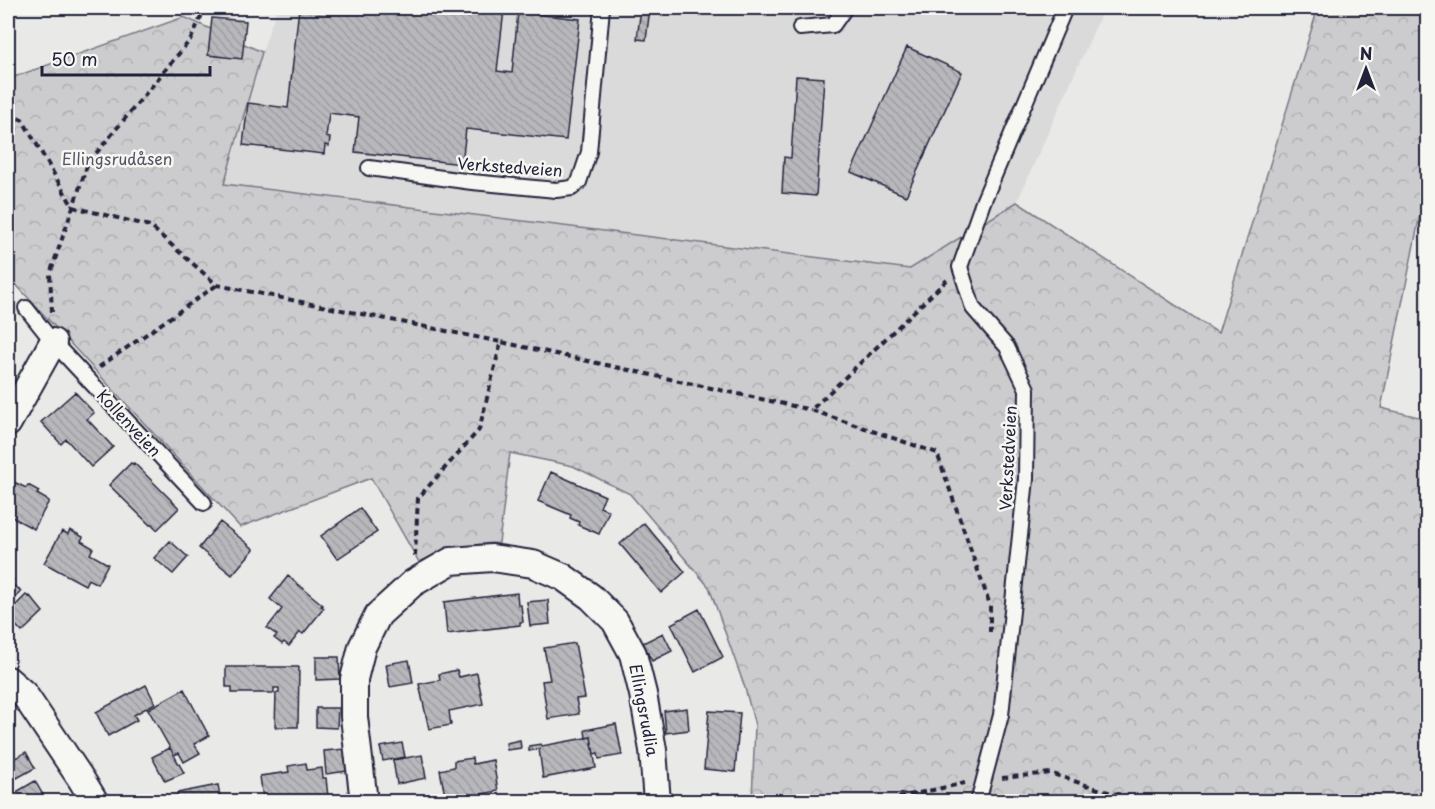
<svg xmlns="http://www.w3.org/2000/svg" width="1435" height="809" viewBox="0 0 1435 809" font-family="'Playpen Sans',sans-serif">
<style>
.built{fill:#dadada}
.forest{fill:url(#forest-crowns);stroke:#777784;stroke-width:1.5}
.building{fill:url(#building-back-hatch);stroke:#22223b;stroke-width:1.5}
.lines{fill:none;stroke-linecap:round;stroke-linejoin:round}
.lane-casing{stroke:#22223b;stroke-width:18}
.street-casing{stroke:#22223b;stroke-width:30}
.path{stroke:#22223b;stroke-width:4;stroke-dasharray:6 4.5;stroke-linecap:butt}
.lane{stroke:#f6f6f2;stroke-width:14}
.street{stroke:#f6f6f2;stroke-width:26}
.labels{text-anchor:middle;stroke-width:5;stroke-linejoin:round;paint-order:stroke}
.park-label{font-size:16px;fill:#555567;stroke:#f6f6f2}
.street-label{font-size:16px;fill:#22223b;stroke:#f6f6f2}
</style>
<defs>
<pattern id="forest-crowns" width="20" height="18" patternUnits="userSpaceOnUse" patternTransform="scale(1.5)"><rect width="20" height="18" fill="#ccccce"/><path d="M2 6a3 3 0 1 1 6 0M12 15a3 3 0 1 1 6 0" fill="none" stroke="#afafb2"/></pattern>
<pattern id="building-back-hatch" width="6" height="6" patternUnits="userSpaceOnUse" patternTransform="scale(1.5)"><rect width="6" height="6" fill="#b8b8bc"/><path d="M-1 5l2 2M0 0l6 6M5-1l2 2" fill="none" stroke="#9e9ea2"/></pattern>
</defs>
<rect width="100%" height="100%" fill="#e9e9e7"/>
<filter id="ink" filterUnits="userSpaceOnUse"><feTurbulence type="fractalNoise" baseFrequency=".0167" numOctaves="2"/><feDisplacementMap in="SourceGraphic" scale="12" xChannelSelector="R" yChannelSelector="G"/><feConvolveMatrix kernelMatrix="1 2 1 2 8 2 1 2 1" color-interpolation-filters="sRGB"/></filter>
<g filter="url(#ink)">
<path class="built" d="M277 8H1104L1017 202 910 269 223 184 262 52Z"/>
<path class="forest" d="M1318 8H1427V180L1381 408 1427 419V801H752L755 725 745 688 709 587 630 494 573 466 510 453 499 543C470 543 445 550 419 562L371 478 240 527 8 276V79L184 17 262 52 224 184 910 269 1017 202 1218 333Z"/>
<path class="building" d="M299 8H497L496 9 504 10 497 71 512 73 518 12 580 19 566 140 466 129 462 164 355 152 359 117 329 113 326 137 330 138 329 146 325 145 324 154 243 145 248 103 288 108Z
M641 8H650L646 40 637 39Z
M212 18 246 21 242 59 208 55Z
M907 47 962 72 906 196 851 172Z
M796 76 824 78 816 196 782 193 784 157 791 158Z
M75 392 94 413 87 419 113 447 91 467 66 439 61 444 41 422Z
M131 463 133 464 134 463 179 508 157 530 152 524 150 525 109 485Z
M551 472 605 496 600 507 609 511 599 534 578 525 579 522 570 518 571 515 538 501Z
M14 482 26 488 28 485 39 491 37 494 49 501 34 529 8 515V494Z
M360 508 377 532 337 559 321 536Z
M220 522 254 549 232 575 199 548Z
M644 523 685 572 661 593 620 544Z
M70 530 83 537 81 541 93 548 90 554 108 564 97 584 88 579 85 585 44 563 62 531 68 534Z
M170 541 188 557 173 574 154 558Z
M8 575 14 580 11 583 21 591 8 608Z
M288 576 323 605 321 606 324 608 303 634 300 632 289 646 284 642 282 644 274 638 277 635 267 628 282 609 270 599Z
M517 593 518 605H521L523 622H520V625L447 634 444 602Z
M26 595 29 597 30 596 43 612 22 632 8 617V613Z
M548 600 550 624 530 626 527 602Z
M699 609 723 657 695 672 671 624Z
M663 633 672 651 652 661 643 643Z
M575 643 585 698 576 699 579 714 548 719 542 681 550 680 544 648Z
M316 657H339L340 679 316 680Z
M409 660 413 683 390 687 386 664Z
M226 667H299L298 727H275L276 693H279V688H274V693H232V687H226Z
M457 670 459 677 477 673 483 704 449 711 451 725 429 729 419 684 440 680 439 674Z
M146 685 155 703 134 715 137 720 108 736 96 712Z
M184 689 209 736 194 744 200 753 184 762 179 753 174 755 148 709Z
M316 708H338L337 728 316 727Z
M687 708 689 730 666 733 664 711Z
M709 711 740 713 735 772 704 769Z
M616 724 622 755 599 759 598 753 594 754 591 737 586 738 585 730Z
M591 737 596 768 543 778 539 749 529 751V746L541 744 542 746Z
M520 740 521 748 507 750 506 743Z
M402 743 405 757 383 761 380 747Z
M170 748 184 773 165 781 152 757Z
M345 749 347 771 326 774 324 751Z
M26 752 35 768 17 778 8 762Z
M422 755 426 778 397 784 393 760Z
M472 758 473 764 493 760 498 791 446 801 440 770 454 767V761Z
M306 763 307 770 322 768 323 778H326L328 797H325L326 800 310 802H272V798L263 799 260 776 289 772 288 766Z
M35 781 47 802H8V797Z
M218 785 221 802H179L177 793Z"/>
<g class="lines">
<defs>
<path id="lane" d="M800 28 833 25 845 8
M369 168 472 182 556 190 572 188 579 182 589 152 602 8
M26 308 53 342 204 503
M978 802 1001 715 1026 479 1027 389 1007 347 973 308 960 267 983 202 1065 8"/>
<path id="street" d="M8 423 53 342
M8 680 24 694 81 779 95 802
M364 802 354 717V679L362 647 378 615 413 583 451 561 492 558 533 564 563 577 591 597 615 621 633 654 643 694 653 750 657 802"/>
</defs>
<use href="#lane" class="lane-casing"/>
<use href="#street" class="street-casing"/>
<path class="path" d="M8 117 22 119 73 207 150 226 217 285 501 342
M947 280 811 410 937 453 990 605V632
M52 312 50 274 88 163 191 39 205 8
M99 367 217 285
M415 556 418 498 479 430 501 342 811 410
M1002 778 1050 773 1104 791 1136 798H1166L1185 802
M878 802 965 783"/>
<use href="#lane" class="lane"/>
<use href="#street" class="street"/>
</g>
</g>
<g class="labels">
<g class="park-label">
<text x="117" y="165">Ellingsrudåsen</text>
</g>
<g class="street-label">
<text transform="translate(510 167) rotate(4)" y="6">Verkstedveien</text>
<text transform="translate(129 423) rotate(47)" y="6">Kollenveien</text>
<text transform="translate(1008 458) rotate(-87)" y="6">Verkstedveien</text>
<text transform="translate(644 710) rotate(79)" y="6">Ellingsrudlia</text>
</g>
</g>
<rect width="1435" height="809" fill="none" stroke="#f6f6f2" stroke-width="30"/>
<rect x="15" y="15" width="1405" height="779" fill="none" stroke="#22223b" stroke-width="2" filter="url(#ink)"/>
<g transform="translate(1366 69)" stroke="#f6f6f2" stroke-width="4.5" paint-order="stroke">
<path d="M0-4.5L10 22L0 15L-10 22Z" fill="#22223b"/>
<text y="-9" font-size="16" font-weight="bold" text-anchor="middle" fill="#22223b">N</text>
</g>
<path d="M42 66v9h168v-9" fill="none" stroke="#22223b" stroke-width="3"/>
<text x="51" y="66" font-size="18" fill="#22223b" stroke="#f6f6f2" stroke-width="4.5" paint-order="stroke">50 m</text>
</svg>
